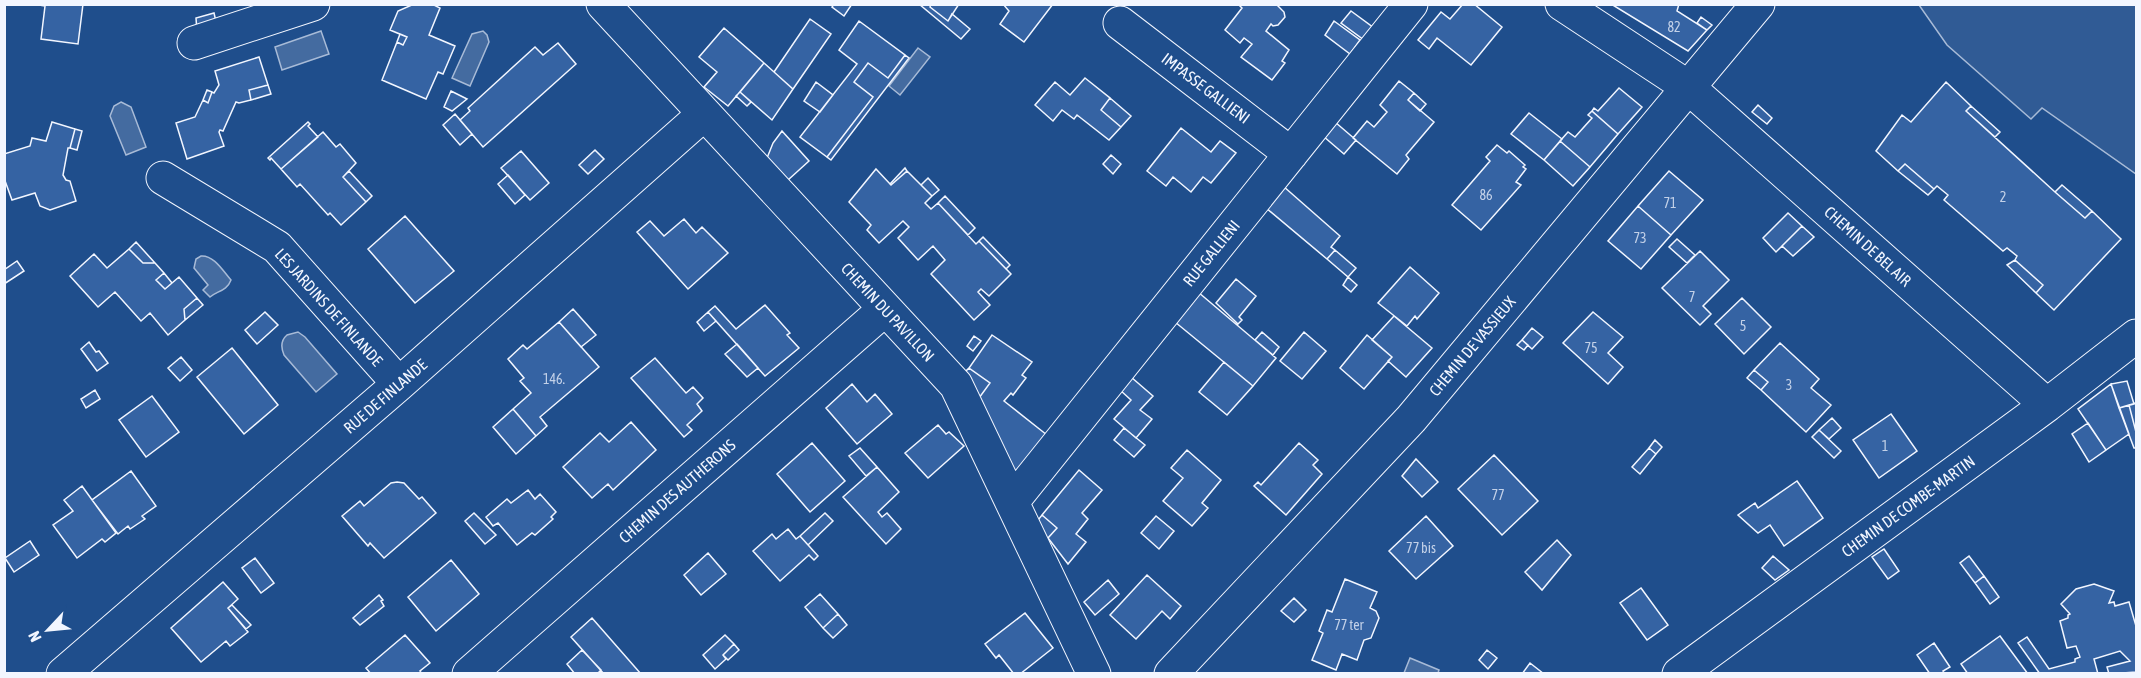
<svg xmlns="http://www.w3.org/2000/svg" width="2141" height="678" viewBox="0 0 2141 678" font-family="'Asap Condensed',sans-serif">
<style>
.built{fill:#305b95;stroke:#a8bbd7;stroke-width:1.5}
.water{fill:#446ba0;stroke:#a8bbd7;stroke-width:1.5}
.building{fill:#3563a3;stroke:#f2f6ff;stroke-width:1.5}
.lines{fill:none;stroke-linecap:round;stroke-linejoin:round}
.minor-casing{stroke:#f2f6ff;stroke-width:35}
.minor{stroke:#1f4e8c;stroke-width:33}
.labels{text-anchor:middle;stroke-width:4.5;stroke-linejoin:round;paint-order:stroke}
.number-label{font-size:14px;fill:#c3d1e8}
.street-label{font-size:16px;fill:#f2f6ff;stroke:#1f4e8c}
</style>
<rect width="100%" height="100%" fill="#1f4e8c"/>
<path class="built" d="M1919 5H2136V174L2042 108 2031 119 1947 45Z"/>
<path class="water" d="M321 31 329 54 282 70 275 47Z
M483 31 487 35 489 42 470 86 452 78 472 34Z
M918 48 930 57 900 95 889 86Z
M121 102 131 107 146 147 126 155 110 116 114 106Z
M201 256C214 255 223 271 231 280 227 291 217 291 210 297L203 290 208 285 194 268 196 259Z
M298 332 305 337 337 374 316 392 284 355C281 348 280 341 287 335Z
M1410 658 1439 670 1438 673H1404Z"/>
<path class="building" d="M33 4H83L78 44 41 39 45 6Z
M414 4H432L440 8 429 35 455 46 443 74 438 72 426 99 382 80 397 42 403 45 407 37 390 30 398 11Z
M834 4H852L844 16 832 7Z
M919 4H931L930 7 948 21 952 14 970 29 961 39Z
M931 4H959L948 21 930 7Z
M1003 4H1053L1024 42 1000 24 1009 11Z
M1238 4H1276L1284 12 1285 17 1278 25 1273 26 1271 24 1266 31 1289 50 1282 61 1285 63 1272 80 1241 57 1252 44 1244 38 1240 43 1225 30 1242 8Z
M1463 4H1474L1502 27 1471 65 1437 38 1429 49 1418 40 1441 12 1450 19Z
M1611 4H1679L1677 11 1707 30 1688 51Z
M1351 11 1374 28 1364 40 1341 23Z
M214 13 217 26 197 32 196 18Z
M1701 17 1712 25 1707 30 1697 23Z
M810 19 831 34 793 89 774 72Z
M859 21 905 55 888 78 868 63 854 82 873 97 827 157 800 137 857 64 839 50Z
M1334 21 1360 40 1350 54 1325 35Z
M724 28 764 63 728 106 704 87 717 72 699 57Z
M400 34 407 37 403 45 397 42Z
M558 43 576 64 483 147 460 120 470 111 468 108 535 47 543 55Z
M905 55 909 58 831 160 827 157 873 97 854 82 868 63 888 78Z
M259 57 268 85 249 90 251 100 239 103 236 102 223 131 220 130 219 132 224 146 187 159 176 123 195 117 203 100 208 103 212 92 214 93 219 85 215 71Z
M764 63 793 89 772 120 740 92Z
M1085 78 1110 98 1101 110 1121 127 1109 140 1077 115 1074 119 1062 110 1053 121 1035 105 1055 82 1070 95Z
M1399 81 1414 93 1408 100 1434 122 1406 155 1409 159 1397 174 1353 138 1367 121 1374 127 1387 112 1380 105Z
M816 82 833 95 820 112 804 101Z
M1946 82 1971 106 1966 111 2055 192 2085 218 2092 211 2121 239 2054 310 2036 293 2043 285 2015 260 2017 256 2007 248 2003 251 1944 200 1948 195 1937 186 1934 189 1905 164 1898 171 1876 151 1902 115 1911 122Z
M268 85 271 94 251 100 249 90Z
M1619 88 1642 107 1618 134 1592 111 1594 108 1598 111Z
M207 90 212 92 208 103 203 100Z
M451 91 467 99 452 111 444 107Z
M740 92 751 102 747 106 736 96Z
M1414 93 1426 104 1420 111 1408 100Z
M1110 98 1131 116 1121 127 1101 110Z
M1758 105 1772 118 1767 124 1752 112Z
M1971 106 2000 132 1995 137 1966 111Z
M1592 111 1618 134 1590 167 1560 141 1568 132 1575 137 1592 118 1588 115Z
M1529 113 1562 139 1544 160 1511 134Z
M455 114 472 134 460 145 443 125Z
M52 122 75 129 70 148H68L63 175 66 180 70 181 76 201 50 210 40 206 35 193 12 200 4 178V154L30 146 32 138 46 141Z
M308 122 310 124 308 126 318 137 281 169 271 158 270 160 268 158Z
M1335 122 1356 140 1344 154 1323 136Z
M1181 128 1211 152 1220 141 1236 153 1211 183 1203 177 1191 192 1173 177 1166 186 1147 171Z
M75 129 82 131 77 150 70 148Z
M782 131 809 161 788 180 767 158 773 143Z
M323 132 336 147 340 144 356 163 343 177 366 202 341 225 330 213 328 215 300 184 297 187 281 169Z
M1560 141 1590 167 1573 186 1544 160Z
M1497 145 1507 153 1509 151 1525 165 1523 167 1526 169 1516 182 1521 185 1481 230 1452 205 1490 161 1486 157Z
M595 150 604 159 588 174 579 165Z
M521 151 549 183 530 200 501 168Z
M1111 155 1121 164 1113 174 1103 164Z
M1905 164 1934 189 1928 195 1898 171Z
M905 168 907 171 891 185 890 184Z
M876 169 891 185 907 171 932 196 925 203 931 209 938 203 976 244 979 241 1011 274 989 296 981 289 978 292 990 305 974 320 931 274 945 260 933 246 918 260 898 238 909 227 903 221 879 243 867 230 871 225 849 202Z
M349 171 372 196 366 202 343 177Z
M1669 171 1703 200 1671 235 1638 206Z
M508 175 525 195 515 204 498 184Z
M928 178 939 190 932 196 921 185Z
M2062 185 2092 211 2085 218 2055 192Z
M1283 186 1340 236 1331 247 1335 250 1327 259 1266 208Z
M945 196 975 228 968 235 938 203Z
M1638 206 1671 235 1641 269 1608 241Z
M1788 213 1802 226 1776 252 1763 238Z
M405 216 454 271 415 303 368 249Z
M684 219 696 233 702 227 728 253 688 289 637 232 650 221 664 236Z
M1802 226 1814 237 1793 256 1782 246Z
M983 237 1010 265 1006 269 979 241Z
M1677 239 1695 255 1687 263 1669 247Z
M136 242 155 263H143L129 249Z
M129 249 143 263H155L164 273 156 280 165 289 179 277 197 298 184 309 185 320 168 335 150 313 141 321 115 292 98 307 70 276 94 254 107 268Z
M1335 250 1356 268 1348 277 1327 259Z
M1700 251 1729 280 1703 306 1711 314 1700 325 1662 288Z
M2015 260 2043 285 2036 293 2007 265Z
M17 261 24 271 4 284V270Z
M1410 267 1439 293 1417 319 1415 316 1407 326 1378 303Z
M164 273 172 283 165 289 156 280Z
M1348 277 1357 285 1351 292 1343 285Z
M1236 279 1256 296 1239 317 1242 320 1238 324 1216 303Z
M1198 292 1276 358 1253 386 1175 322Z
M197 298 203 305 185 320 184 309Z
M1742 298 1771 327 1744 354 1715 324Z
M765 305 790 333 787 335 799 348 765 376 708 312 715 306 736 329Z
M573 309 596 335 581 347 559 322Z
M265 312 278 325 257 344 245 330Z
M708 312 716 321 704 331 697 322Z
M1593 312 1623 337 1608 353 1623 367 1608 384 1563 343Z
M1394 316 1432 348 1406 377 1388 361 1392 357 1372 340Z
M559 322 599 367 540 417 547 426 536 436 513 409 531 393 520 381 524 378 508 359 523 345 527 349Z
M1532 328 1543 337 1532 349 1522 340Z
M1262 332 1279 347 1273 355 1255 340Z
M1304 332 1326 351 1302 379 1280 361Z
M992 335 1032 362 1022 375 1026 378 1013 395 1011 393 1004 401 1047 435 1016 474 979 398 990 383 969 368Z
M1367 335 1392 357 1364 389 1340 368Z
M974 336 981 341 973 351 967 346Z
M1522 340 1528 345 1524 350 1517 345Z
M89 342 96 352 99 351 108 363 97 371 81 349Z
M1780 343 1819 379 1811 388 1831 405 1806 432 1761 390 1768 382 1754 370Z
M737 344 758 368 747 377 725 354Z
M232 348 278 405 244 434 197 377Z
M181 357 192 370 180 381 168 368Z
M655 358 686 393 693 387 703 398 697 404 702 411 687 425 692 430 684 437 631 378Z
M1224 362 1253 386 1227 415 1199 392Z
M969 368 990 383 979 398 966 371Z
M1754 370 1768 382 1761 390 1747 378Z
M1131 377 1153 396 1140 410 1152 419 1136 438 1114 419 1131 400 1120 390Z
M2127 381 2134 404 2119 408 2111 384Z
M852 384 867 402 875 394 892 414 857 444 826 408Z
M2111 384 2129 434 2106 450 2078 409Z
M95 390 100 399 86 408 81 399Z
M152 396 179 432 146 457 119 420Z
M2136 403V432L2129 405Z
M2129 405 2136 432V448H2134L2119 408Z
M513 409 536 436 516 454 493 427Z
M1891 414 1917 451 1879 478 1853 440Z
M1832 418 1841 428 1829 439 1819 430Z
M631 422 656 450 613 490 608 484 592 498 563 467 600 433 609 442Z
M2088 423 2106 450 2089 462 2072 434Z
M938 425 946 434 949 432 964 446 928 478 905 453Z
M1124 428 1145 445 1134 457 1114 440Z
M1819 430 1841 451 1834 458 1812 437Z
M1655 440 1662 447 1656 454 1649 448Z
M812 443 845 481 810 512 777 474Z
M1299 443 1318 460 1313 465 1322 474 1286 515 1254 486 1258 482 1261 485Z
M860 448 877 467 866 476 849 456Z
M1649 448 1656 454 1640 474 1632 467Z
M1187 450 1221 480 1202 503 1208 508 1192 526 1163 501 1183 478 1171 468Z
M1494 455 1538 501 1502 535 1458 489Z
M1416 459 1438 482 1422 497 1402 476Z
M877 467 899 492 878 512 882 517 887 513 901 529 886 544 843 497Z
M1079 470 1102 490 1082 513 1088 519 1076 534 1086 542 1068 564 1048 538 1057 528 1042 515Z
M131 471 156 506 142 516 145 519 130 529 128 526 118 534 92 500Z
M1797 481 1823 518 1784 546 1770 525 1758 533 1738 515 1755 503 1758 508Z
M397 482 404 483 419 499 422 497 436 513 384 558 370 543 368 546 342 516 360 501 364 506 391 483Z
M82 486 116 533 105 542 102 539 77 558 53 525 73 511 64 500Z
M528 490 535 499 540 494 556 512 551 517 553 519 535 535 532 533 517 545 498 523 493 526 486 517 507 499 511 503Z
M474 513 496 535 485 544 465 521Z
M825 513 833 521 808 545 800 536Z
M1042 515 1057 528 1047 539 1038 520Z
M1156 516 1174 531 1159 549 1141 533Z
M1426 516 1453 546 1416 579 1389 551Z
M788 529 796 539 800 536 818 556 814 560 809 555 780 581 753 551 772 534 776 539Z
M1557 540 1571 555 1542 590 1525 572Z
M30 541 39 555 14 572 5 558Z
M1884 549 1899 571 1888 579 1872 557Z
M708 553 726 574 701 595 684 575Z
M1773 556 1789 570 1775 580 1762 568Z
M1969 556 1984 576 1975 583 1960 563Z
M255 558 274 583 261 593 242 568Z
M451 560 479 594 436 631 408 597Z
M1147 575 1181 606 1170 619 1162 611 1136 639 1110 615Z
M1984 576 1999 597 1990 604 1975 583Z
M1345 579 1377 592 1370 608 1376 611 1379 618 1371 638 1364 640 1357 660 1342 654 1336 670 1312 660 1323 633 1319 631 1327 610 1332 612Z
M1108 580 1119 594 1095 615 1084 602Z
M223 582 238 599 228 608 248 632 230 646 226 641 201 662 171 628Z
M2094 584 2114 591 2109 603 2114 602 2115 606 2129 602 2136 626V672L2109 674 2107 667 2130 661 2120 651 2094 659 2098 674H2040L2018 643 2027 637 2049 669 2075 662V659L2080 657 2076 646 2067 648 2060 621 2068 618V615L2070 614 2061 604 2076 589Z
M1641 588 1668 625 1647 640 1620 603Z
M820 594 838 614 823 628 805 607Z
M379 595 383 600 381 601 384 606 360 625 353 618Z
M1294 598 1306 610 1294 622 1281 611Z
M232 605 251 625 246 629 228 608Z
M1025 613 1053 648 1020 674H1014L999 655 996 658 985 644Z
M838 614 847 625 833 638 823 628Z
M592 618 641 674H604L571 637Z
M405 635 430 663 420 671 422 674H371L366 668Z
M725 635 734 644 723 655 726 659 715 669 703 655Z
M2000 636 2028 674H1968L1961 664Z
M1934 643 1950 667 1943 671 1945 674H1930L1917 655Z
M734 644 739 650 728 660 723 655Z
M582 650 601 670 597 674H575L567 664Z
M1487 650 1497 658 1488 669 1479 660Z
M1530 663 1544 674H1522Z"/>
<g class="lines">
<defs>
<path id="minor" d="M603 4 956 385 1094 674
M1562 4 1688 87 2047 405
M1120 23 1291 154
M194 43 313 4
M163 178 277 247 399 384
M1012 502 1411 4
M63 674 399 384 704 114
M469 674 885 309
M1171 674 1411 419 1758 4
M1679 674 2047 405 2136 336"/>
</defs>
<use href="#minor" class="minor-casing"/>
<use href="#minor" class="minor"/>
</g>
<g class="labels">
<g class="number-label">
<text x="1674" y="32">82</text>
<text x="1486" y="200">86</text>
<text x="2003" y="202">2</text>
<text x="1670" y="208">71</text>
<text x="1640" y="243">73</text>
<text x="1692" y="302">7</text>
<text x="1743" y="331">5</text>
<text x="1591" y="353">75</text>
<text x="554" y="384">146.</text>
<text x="1789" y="390">3</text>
<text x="1885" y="451">1</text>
<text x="1498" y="500">77</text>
<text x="1421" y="553">77 bis</text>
<text x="1349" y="630">77 ter</text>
</g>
<g class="street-label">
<text transform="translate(1206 88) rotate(37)" y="6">IMPASSE GALLIENI</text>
<text transform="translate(1868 246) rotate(42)" y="6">CHEMIN DE BEL AIR</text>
<text transform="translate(1211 253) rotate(-51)" y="6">RUE GALLIENI</text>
<text transform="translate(329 307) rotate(48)" y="6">LES JARDINS DE FINLANDE</text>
<text transform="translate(888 312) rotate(47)" y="6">CHEMIN DU PAVILLON</text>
<text transform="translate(1472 346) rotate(-50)" y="6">CHEMIN DE VASSIEUX</text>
<text transform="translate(385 396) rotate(-41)" y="6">RUE DE FINLANDE</text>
<text transform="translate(677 491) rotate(-41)" y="6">CHEMIN DES AUTHERONS</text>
<text transform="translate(1908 506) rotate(-36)" y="6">CHEMIN DE COMBE-MARTIN</text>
</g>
</g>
<rect width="2141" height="678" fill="none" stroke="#f2f6ff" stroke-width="12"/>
<g transform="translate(48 630) rotate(244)" stroke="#1f4e8c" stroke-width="4.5" paint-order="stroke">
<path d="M0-4.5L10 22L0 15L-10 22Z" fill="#f2f6ff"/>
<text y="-9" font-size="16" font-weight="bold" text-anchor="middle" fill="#f2f6ff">N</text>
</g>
</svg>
